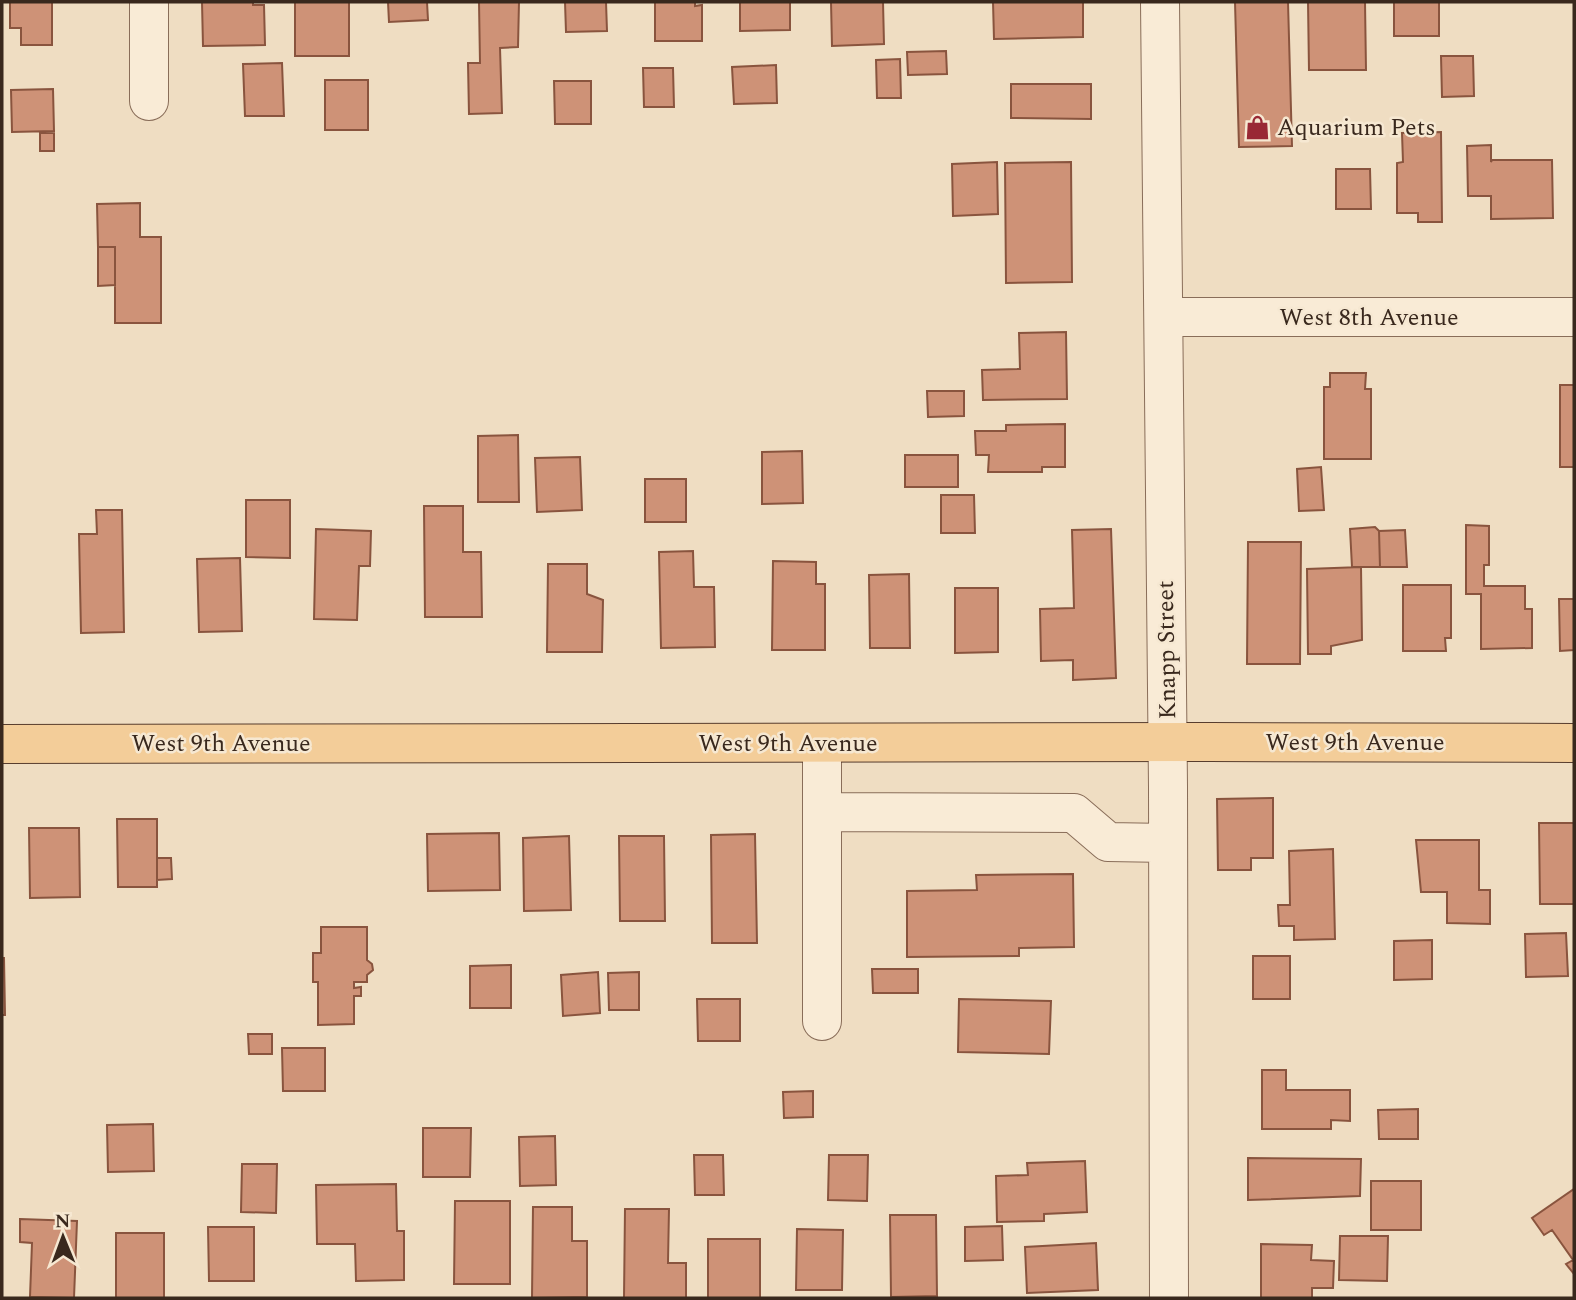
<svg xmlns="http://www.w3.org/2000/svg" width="1576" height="1300" viewBox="0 0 1576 1300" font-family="Spectral,serif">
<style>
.building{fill:#ce9277;stroke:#89543e;stroke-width:2}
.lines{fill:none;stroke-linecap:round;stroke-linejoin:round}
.minor-casing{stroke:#896d59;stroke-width:40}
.major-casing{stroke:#573c2d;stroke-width:40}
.minor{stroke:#f9ebd6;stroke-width:38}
.major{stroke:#f3cd99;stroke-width:38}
.labels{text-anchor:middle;stroke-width:5;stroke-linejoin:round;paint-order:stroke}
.poi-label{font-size:24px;fill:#39281d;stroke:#f6e8d2;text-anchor:start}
.street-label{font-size:24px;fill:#39281d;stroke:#f6e8d2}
</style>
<rect width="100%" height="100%" fill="#efddc2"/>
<path class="building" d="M10 2H52V45H21V28H10Z
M202 2H253V5H264L265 45 203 46Z
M295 2H349V56H295Z
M388 2H427L428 20 389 22Z
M479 2H519L518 47 500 48 502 113 469 114 468 63H480Z
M565 2H606L607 31 566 32Z
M655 2H695V6L702 5V41H655Z
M740 2H790V30L740 31Z
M831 2H883L884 44 832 46Z
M993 2H1083V37L994 39Z
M1235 2H1288L1292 146 1239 147Z
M1308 2H1365L1366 70H1309Z
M1394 2H1439V36H1394Z
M946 51 947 74 908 75 907 52Z
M1441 56H1473L1474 96 1442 97Z
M900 59 901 98H877L876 60Z
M282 63 284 116H245L243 64Z
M776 65 777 103 734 104 732 67Z
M643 68H673L674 107H644Z
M325 80H368V130H325Z
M554 81H591V124H555Z
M1011 84H1091V119L1011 118Z
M53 89 54 131 12 132 11 90Z
M1441 132 1442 222H1418V213H1397V163L1403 162 1402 133Z
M40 133H54V151H40Z
M1491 145V162L1492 160H1552L1553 218 1491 219V196H1468L1467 146Z
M997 162 998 214 953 216 952 164Z
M1071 162 1072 282 1006 283 1005 163Z
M1336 169H1370L1371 209H1336Z
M140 203V237H161V323H115V247H98L97 204Z
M98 247H115V285L98 286Z
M1066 332 1067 399 983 400 982 370 1020 369 1019 333Z
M1330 373H1366L1365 389H1371V459H1324V387H1330Z
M1560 385H1574V467H1560Z
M927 391H964V416L928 417Z
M1065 424V467H1042V472H988L989 455H976L975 431H1006V425Z
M518 435 519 502H478V436Z
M802 451 803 503 762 504V452Z
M905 455H958V487H905Z
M580 457 582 510 537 512 535 458Z
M1321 467 1324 510 1299 511 1297 469Z
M645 479H686V522H645Z
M941 495H974L975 533H941Z
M246 500H290V558L246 557Z
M424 506H463V552H481L482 617H425Z
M96 510H122L124 632 81 633 79 534H97Z
M1466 525 1489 526V565H1484V586H1525V609H1532V648L1481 649V594H1466Z
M1375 527 1379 531 1380 567H1352L1350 529Z
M316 529 371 531 370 566H359L357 620 314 619Z
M1111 529 1116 678 1073 680V660L1041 661 1040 609 1074 608 1072 530Z
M1405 530 1407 567H1380L1379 531Z
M1248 542H1301L1300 664H1247Z
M693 551 694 587H714L715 647 661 648 659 552Z
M240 558 242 631 199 632 197 559Z
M773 561 816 562V584H825V650H772Z
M548 564H587V594L603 600 602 652H547Z
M1361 567 1362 640 1331 646V654H1308L1307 569Z
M909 574 910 648H870L869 575Z
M1403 585H1451V638H1445L1446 651H1403Z
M955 588H998V652L955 653Z
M1559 599H1574V650L1560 651Z
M1273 798V858H1251V870H1218L1217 799Z
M117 819H157V887H118Z
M1539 823H1574V904H1540Z
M29 828H79L80 897 30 898Z
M499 833 500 890 428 891 427 834Z
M755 834 757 943H712L711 835Z
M569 836 571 910 524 911 523 838Z
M619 836H664L665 921H620Z
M1416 840H1479V890H1490V924L1447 923V892H1421Z
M1333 849 1335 939 1294 940V926H1279L1278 905H1290L1289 851Z
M157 858H171L172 879 157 880Z
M1073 874 1074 947 1019 948V956L907 957V891L977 890 976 875Z
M321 927H367V960L372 964 373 970 367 975V982H354V988L361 987V996H354V1024L318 1025V982H313V953H321Z
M1566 933 1568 976 1526 977 1525 934Z
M1432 940V979L1394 980V941Z
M1253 956H1290V999H1253Z
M2 958H4L5 1015H2Z
M511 965V1008H470V966Z
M872 969H918V993H873Z
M598 972 600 1013 563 1016 561 975Z
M639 972V1010H609L608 973Z
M697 999H740V1041H698Z
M959 999 1051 1001 1049 1054 958 1052Z
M248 1034H272V1054H249Z
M282 1048H325V1091H283Z
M1262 1070H1286V1090H1350V1121L1331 1120V1129H1262Z
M813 1091V1117L784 1118 783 1092Z
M1418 1109V1139H1379L1378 1110Z
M153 1124 154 1171 108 1172 107 1125Z
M423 1128H471L470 1177H423Z
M555 1136 556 1185 520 1186 519 1137Z
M694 1155H723L724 1195H695Z
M829 1155H868L867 1201 828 1200Z
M1248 1158 1361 1159 1360 1196 1248 1200Z
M1085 1161 1087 1212 1044 1214V1221L997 1222 996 1176 1028 1175 1027 1163Z
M242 1164H277L276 1213 241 1212Z
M1371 1181H1421V1230H1371Z
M396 1184 397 1231H404V1280L356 1281 355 1244H317L316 1185Z
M1574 1189V1274L1566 1264 1573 1260 1552 1230 1544 1235 1532 1218Z
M455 1201H510V1284H454Z
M533 1207H572V1241H587V1297L532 1298Z
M625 1209H669L668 1263H686V1298H624Z
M890 1215H936L937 1296 891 1297Z
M20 1219 77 1221 74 1298 30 1297 32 1243 20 1242Z
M1002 1226 1003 1260 965 1261V1227Z
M208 1227H254V1281H209Z
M797 1229 843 1230 842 1290H796Z
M116 1233H164V1298H116Z
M1340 1236H1388L1387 1281 1339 1280Z
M708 1239H760V1298H708Z
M1096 1243 1098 1290 1027 1293 1025 1247Z
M1261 1244 1312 1245 1311 1260 1334 1261 1333 1288H1312V1298H1261Z"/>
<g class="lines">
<defs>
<path id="minor" d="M149 2V101
M1160 2 1168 787 1169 1298
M1164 317H1574
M822 743V1021
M823 812 1074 813 1108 842 1168 843"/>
<path id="major" d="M2 744 1208 742 1574 743"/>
</defs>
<use href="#minor" class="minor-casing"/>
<use href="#major" class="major-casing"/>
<use href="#minor" class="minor"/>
<use href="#major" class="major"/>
</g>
<defs>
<symbol id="shop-bare" viewBox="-9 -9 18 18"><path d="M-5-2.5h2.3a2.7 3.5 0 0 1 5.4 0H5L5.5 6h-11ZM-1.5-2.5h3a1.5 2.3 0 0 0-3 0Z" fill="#992835" stroke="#f6e8d2" stroke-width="2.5" paint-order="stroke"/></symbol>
</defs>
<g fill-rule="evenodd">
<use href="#shop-bare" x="1240" y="110" width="35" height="35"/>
</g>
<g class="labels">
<g class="poi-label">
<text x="1277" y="135">Aquarium Pets</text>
</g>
<g class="street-label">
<text x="1369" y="325">West 8th Avenue</text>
<text transform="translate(1166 650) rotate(-91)" y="8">Knapp Street</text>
<text x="1355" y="750">West 9th Avenue</text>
<text x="221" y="751">West 9th Avenue</text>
<text x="788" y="751">West 9th Avenue</text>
</g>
</g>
<rect width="1576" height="1300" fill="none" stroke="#39281d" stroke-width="7"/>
<g transform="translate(63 1237) rotate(359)" stroke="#f6e8d2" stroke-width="5" paint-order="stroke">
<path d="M0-5L12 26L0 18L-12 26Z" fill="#39281d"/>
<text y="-10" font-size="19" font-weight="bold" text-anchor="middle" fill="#39281d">N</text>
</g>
</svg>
